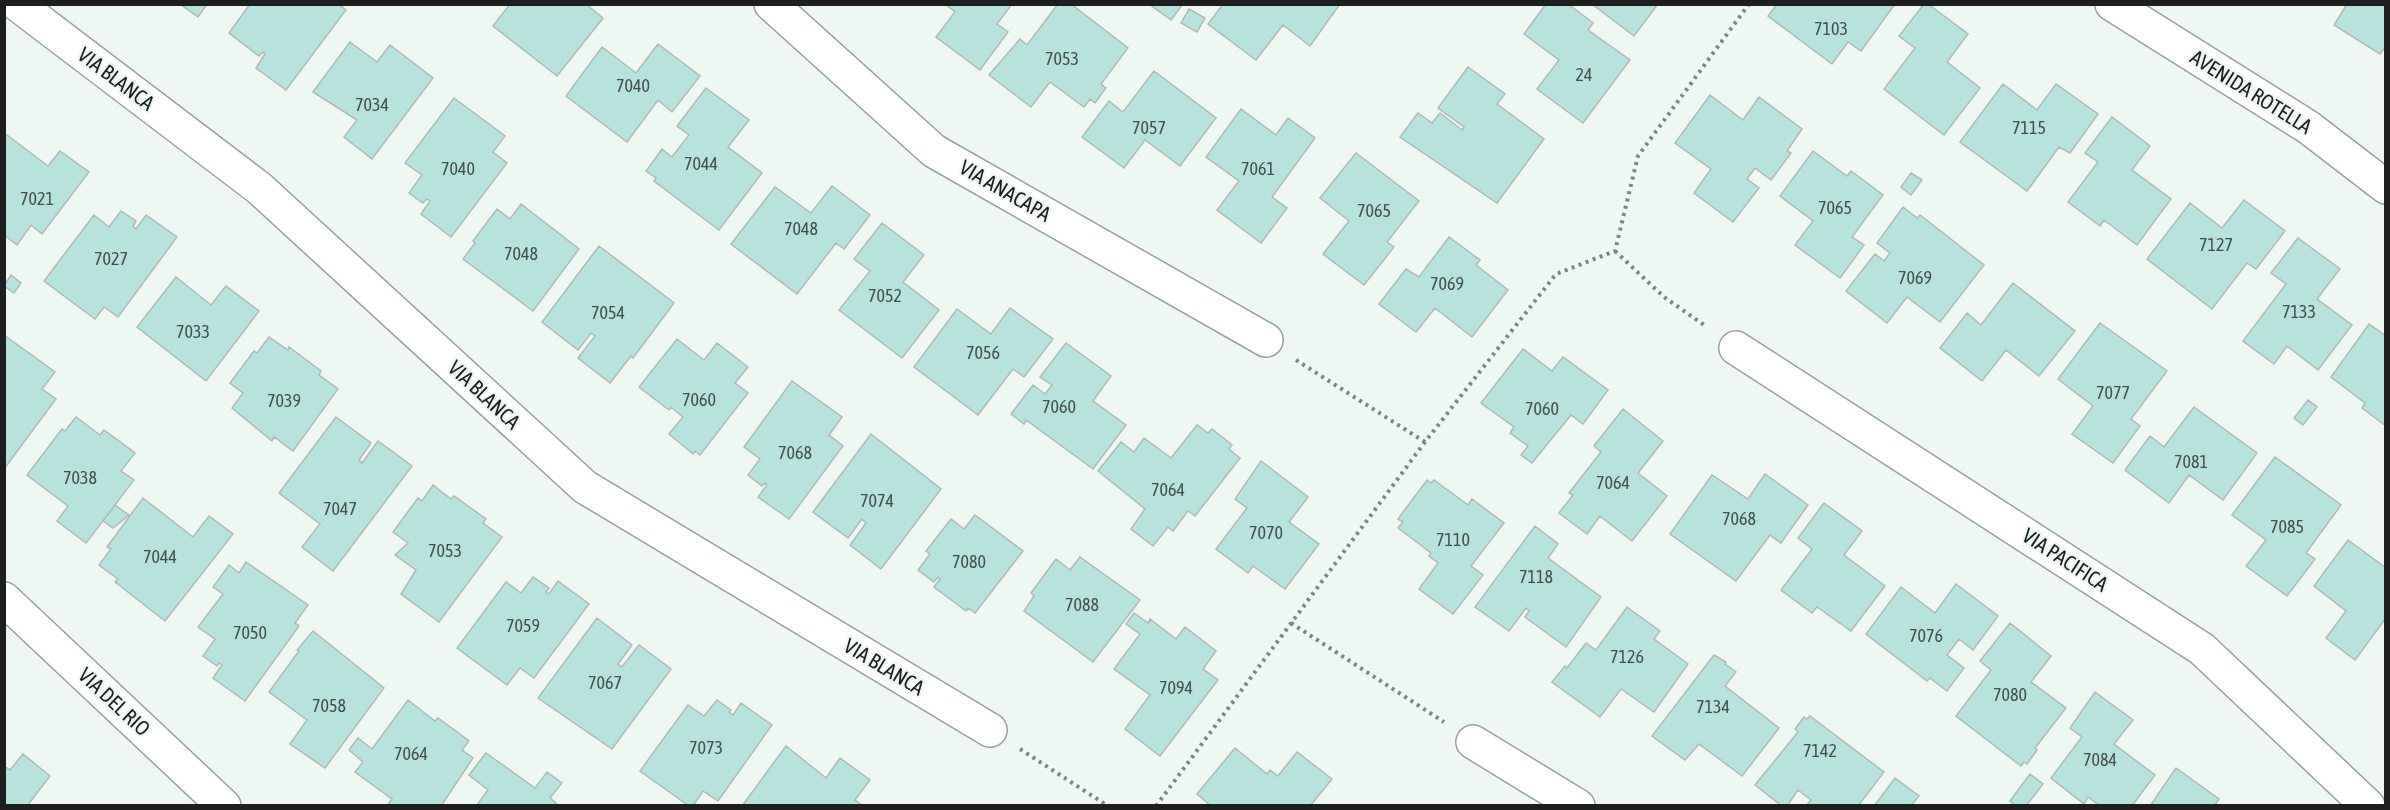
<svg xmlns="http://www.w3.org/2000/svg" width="2390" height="810" viewBox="0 0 2390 810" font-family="'Asap Condensed',sans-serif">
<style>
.building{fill:#b6e3db;stroke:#afbab7;stroke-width:1.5}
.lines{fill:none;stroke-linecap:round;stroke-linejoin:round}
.minor-casing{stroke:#99a19c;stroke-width:36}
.path{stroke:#7f8581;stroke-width:4;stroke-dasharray:3 4.5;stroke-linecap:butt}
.minor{stroke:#fff;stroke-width:33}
.labels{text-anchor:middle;stroke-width:4.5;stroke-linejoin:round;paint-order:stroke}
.number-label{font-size:18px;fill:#42504d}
.street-label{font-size:21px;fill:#1c1f1e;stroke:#eef7f1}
</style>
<rect width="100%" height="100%" fill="#eef7f1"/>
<path class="building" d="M180 4H207L198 17Z
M250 4H338L346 10 286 90 256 68 265 54 263 52 259 56 229 33Z
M510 4H586L603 18 557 76 493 26Z
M945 4H1012L997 24 1008 32 980 70 936 37 955 12Z
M1058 4H1071L1128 48 1101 84 1106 88 1095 103 1090 99 1084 107 1050 82 1031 107 989 75 1020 39 1027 45Z
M1149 4H1181L1182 5 1171 20Z
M1223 4H1340L1310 46 1283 25 1256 60 1208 24Z
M1546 4H1568L1593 23 1588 30 1630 60 1583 123 1537 89 1559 60 1524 34Z
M1592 4H1658L1634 36Z
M1777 4H1895L1861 51 1848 42 1832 64 1768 16Z
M1924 4H1928L1968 34 1947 62 1980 88 1944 135 1884 89 1915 48 1899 36Z
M2347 4H2386V46L2380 54 2334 25Z
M1189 9 1205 18 1197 32 1181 23Z
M350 42 377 62 390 45 433 78 372 159 344 137 357 120 313 92Z
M658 44 700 76 672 112 658 100 627 142 566 96 602 47 636 73Z
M1468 67 1505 94 1497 104 1544 139 1497 203 1400 137 1418 113 1432 123 1440 113 1462 130 1464 127 1438 108Z
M1154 71 1216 118 1180 166 1145 140 1124 168 1082 137 1109 101 1123 112Z
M2003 84 2037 110 2056 84 2098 114 2070 153 2059 147 2027 191 1960 142Z
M706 88 749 120 728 147 762 173 719 230 654 181 656 178 646 171 662 149 672 157 689 135 677 126Z
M1710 95 1743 120 1759 97 1802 129 1787 151 1791 153 1771 180 1755 168 1747 179 1759 188 1733 222 1694 193 1711 169 1675 143Z
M454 98 505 136 493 152 507 163 451 237 421 214 430 201 427 199 423 203 409 193 422 175 405 163Z
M1241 109 1276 135 1288 118 1315 138 1272 197 1287 208 1261 243 1217 210 1239 181 1206 157Z
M2112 117 2150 146 2132 170 2171 199 2137 245 2104 220 2100 226 2068 202 2098 162 2085 153Z
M7 135 48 166 60 151 89 172 42 234 31 225 17 245 4 235V138Z
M1813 151 1847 176 1851 171 1883 195 1852 237 1864 245 1840 278 1795 245 1813 221 1780 196Z
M1356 153 1419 201 1387 242 1394 247 1364 285 1323 254 1349 221 1320 198Z
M1911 173 1922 180 1911 195 1901 187Z
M832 186 870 215 844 249 836 243 797 294 731 244 775 187 811 213Z
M2244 200 2285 231 2256 269 2247 263 2212 309 2147 259 2190 203 2222 228Z
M521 204 579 249 533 311 463 259 475 243 473 241 497 209 510 219Z
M1903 207 1917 218 1920 215 1984 265 1940 322 1907 297 1887 323 1846 291 1875 254 1884 261 1890 253 1877 243Z
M121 211 136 221 133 226 136 229 146 215 177 237 118 317 104 307 95 319 44 281 94 215 109 227Z
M882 223 924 255 903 282 939 310 902 358 839 310 870 271 854 259Z
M1449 237 1480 260 1476 265 1508 290 1472 337 1435 308 1416 332 1379 304 1406 269 1419 277Z
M2298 238 2340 269 2317 299 2352 325 2318 370 2287 346 2274 364 2243 341 2286 284 2271 273Z
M599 246 674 303 633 358 631 356 610 383 578 358 595 336 591 333 578 350 542 322Z
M11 275 21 283 14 293 4 286Z
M176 277 211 305 226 286 259 311 206 381 137 327Z
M2013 283 2075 331 2039 376 2006 350 1982 381 1940 348 1967 313 1981 325Z
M1010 308 1053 339 1024 377 1013 369 978 415 914 367 957 309 991 334Z
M2100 323 2167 371 2131 419 2140 426 2113 463 2072 434 2093 406 2058 379Z
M2369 324 2386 336V426L2362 408 2365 403 2331 377Z
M4 335 55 372 42 389 56 399 4 469Z
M269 337 288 350 289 347 321 371 319 375 338 389 293 451 274 437 272 441 232 408 243 393 230 383 254 351 257 353Z
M677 339 704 360 717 343 748 367 735 383 748 393 700 455 695 451 693 454 669 434 683 417 671 407 669 410 639 387Z
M1066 343 1111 376 1093 401 1126 425 1093 469 1026 420 1024 424 1011 414 1033 385 1045 394 1052 385 1040 377Z
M1523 349 1552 371 1563 357 1608 390 1583 424 1571 415 1532 463 1521 455 1528 446 1510 433 1514 427 1481 403Z
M792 381 842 417 829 435 843 446 789 519 758 497 767 485 765 483 762 486 748 475 760 459 744 447Z
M2308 400 2317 407 2303 425 2294 418Z
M2194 407 2257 453 2223 500 2189 475 2169 503 2125 470 2150 436 2164 447Z
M1623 409 1663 441 1638 473 1667 496 1632 541 1600 516 1587 534 1559 513 1573 495 1569 493 1601 452 1594 446Z
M76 417 100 435 104 430 135 453 121 471 134 480 86 543 57 521 68 506 27 475 62 429 65 431Z
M336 417 371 443 359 460 362 463 378 441 412 466 333 571 302 547 320 524 279 493Z
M1197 425 1208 433 1212 429 1232 445 1229 449 1240 458 1195 516 1188 511 1173 531 1168 527 1153 546 1131 529 1145 509 1098 471 1121 442 1134 452 1144 438 1171 458Z
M871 434 941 489 881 569 850 545 866 523 862 519 848 538 813 512Z
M2275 457 2341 505 2306 553 2315 559 2287 596 2246 566 2266 540 2232 515Z
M1261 461 1308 497 1289 522 1319 544 1285 589 1253 566 1248 573 1216 549 1247 508 1235 499Z
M1765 474 1808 505 1781 543 1770 535 1736 581 1670 534 1712 475 1748 499Z
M1427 480 1431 483 1434 480 1468 505 1472 499 1504 523 1471 566 1483 575 1453 614 1419 589 1438 563 1429 556 1431 553 1398 528 1403 522 1398 519Z
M433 485 451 499 454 496 486 519 483 523 502 537 439 622 401 594 416 570 395 555 408 543 393 532 418 498 422 501Z
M143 498 193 537 209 516 233 534 165 621 115 582 118 579 99 565 111 549 107 547Z
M1824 503 1862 531 1844 555 1885 586 1851 631 1817 607 1812 613 1781 590 1812 549 1798 538Z
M115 505 129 515 113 528 103 521Z
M975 515 1023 551 975 613 968 608 966 611 934 587 940 579 938 577 934 582 918 570 930 554 926 551 951 519 964 529Z
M1535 526 1558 544 1548 558 1601 597 1566 647 1525 617 1529 611 1526 608 1509 631 1475 607Z
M2348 540 2386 568V618L2355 660 2326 638 2346 611 2314 586Z
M1080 557 1140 600 1093 662 1024 611 1034 596 1031 593 1056 559 1070 570Z
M246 562 308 605 295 623 299 626 245 701 213 678 222 665 219 663 217 666 203 656 215 639 198 627 223 594 213 587 229 565 239 573Z
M533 577 549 588 546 592 549 594 558 581 589 604 534 678 520 668 507 685 457 648 506 582 521 593Z
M1956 584 1998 616 1973 650 1959 639 1947 655 1964 668 1947 691 1930 678 1927 681 1866 634 1901 587 1935 613Z
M1627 607 1660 631 1654 639 1688 664 1654 712 1621 689 1600 717 1552 682 1565 666 1567 668 1586 643 1596 650Z
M1134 613 1148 623 1150 619 1176 639 1185 627 1216 651 1203 669 1218 680 1160 756 1125 729 1150 695 1114 669 1140 634 1126 624Z
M597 618 632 645 618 664 622 667 639 645 671 669 612 749 538 698Z
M2010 623 2051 656 2031 682 2066 708 2035 748 2037 750 2027 764 2024 762 2021 766 1956 716 1991 670 1980 661Z
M313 631 384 688 325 768 290 744 307 720 269 692 299 651 297 650Z
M1714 655 1726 662 1725 664 1736 672 1725 686 1779 728 1742 776 1699 744 1685 760 1652 736Z
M2095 692 2133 720 2114 744 2155 775 2132 806H2100L2088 797 2084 804 2051 778 2082 737 2070 728Z
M408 700 435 721 438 718 469 741 462 750 473 758 441 806H387L392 799 355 772 363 762 349 750 358 738 372 749Z
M717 700 731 710 729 712 733 715 741 703 772 725 718 801 703 791 693 806H689L640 771 688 705 704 716Z
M1810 716 1884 772 1858 806H1806L1811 800 1798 790 1787 806H1782L1755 785 1798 732 1795 729 1804 717 1807 719Z
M786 746 826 778 840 758 870 780 855 800 863 806H742Z
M1235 748 1267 774 1270 770 1278 776 1297 752 1332 779 1310 806H1211L1197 794Z
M486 753 535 788 547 772 562 783 550 798 557 804 556 806H476L488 790 469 775Z
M23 754 50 776 27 806H4V766L10 770Z
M2176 768 2219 799 2214 806H2150Z
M2030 774 2043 784 2026 806H2016L2010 801Z
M1895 778 1919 796 1911 806H1874Z"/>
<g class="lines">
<defs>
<path id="minor" d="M17 4 259 188 585 487 990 730
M771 4 934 151 1266 340
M2112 4 2308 127 2386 187
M1736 348 2202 649 2368 806
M4 599 224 806
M1473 742 1578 806"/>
</defs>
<use href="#minor" class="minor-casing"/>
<path class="path" d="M1615 251 1664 297 1707 327
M1296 360 1425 442
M1291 623 1444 722
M1020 749 1108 806
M1156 806 1425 442 1556 274 1615 251 1638 156 1749 4"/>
<use href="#minor" class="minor"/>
</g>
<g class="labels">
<g class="number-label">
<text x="1831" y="35">7103</text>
<text x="1062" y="65">7053</text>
<text x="1584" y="81">24</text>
<text x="633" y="92">7040</text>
<text x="372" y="111">7034</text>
<text x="1149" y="134">7057</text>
<text x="2029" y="134">7115</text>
<text x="701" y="170">7044</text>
<text x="458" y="175">7040</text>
<text x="1258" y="175">7061</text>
<text x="37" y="205">7021</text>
<text x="1835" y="214">7065</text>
<text x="1374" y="217">7065</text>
<text x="801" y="235">7048</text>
<text x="2216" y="251">7127</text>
<text x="521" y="260">7048</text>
<text x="111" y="265">7027</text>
<text x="1915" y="284">7069</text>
<text x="1447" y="290">7069</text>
<text x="885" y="302">7052</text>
<text x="2299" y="318">7133</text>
<text x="608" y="319">7054</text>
<text x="193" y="338">7033</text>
<text x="983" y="359">7056</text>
<text x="2113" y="399">7077</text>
<text x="699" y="406">7060</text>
<text x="284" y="407">7039</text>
<text x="1059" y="413">7060</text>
<text x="1542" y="415">7060</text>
<text x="795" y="459">7068</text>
<text x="2191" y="468">7081</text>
<text x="80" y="484">7038</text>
<text x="1613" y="489">7064</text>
<text x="1168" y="496">7064</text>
<text x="877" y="507">7074</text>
<text x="340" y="515">7047</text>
<text x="1739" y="525">7068</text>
<text x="2287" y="533">7085</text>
<text x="1266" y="539">7070</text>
<text x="1453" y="546">7110</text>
<text x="445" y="557">7053</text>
<text x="160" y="563">7044</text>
<text x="969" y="568">7080</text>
<text x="1536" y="583">7118</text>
<text x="1082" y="611">7088</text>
<text x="523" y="632">7059</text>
<text x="250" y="639">7050</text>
<text x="1926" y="642">7076</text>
<text x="1627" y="663">7126</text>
<text x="605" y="689">7067</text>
<text x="1176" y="694">7094</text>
<text x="2010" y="701">7080</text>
<text x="329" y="712">7058</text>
<text x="1713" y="713">7134</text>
<text x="706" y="754">7073</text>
<text x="1820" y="757">7142</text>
<text x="411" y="760">7064</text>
<text x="2100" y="766">7084</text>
</g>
<g class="street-label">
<text transform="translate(116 79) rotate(37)" y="7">VIA BLANCA</text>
<text transform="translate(2251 92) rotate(32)" y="7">AVENIDA ROTELLA</text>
<text transform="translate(1005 191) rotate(30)" y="7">VIA ANACAPA</text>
<text transform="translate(484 395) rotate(43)" y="7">VIA BLANCA</text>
<text transform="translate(2065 560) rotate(33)" y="7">VIA PACIFICA</text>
<text transform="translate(884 667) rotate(31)" y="7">VIA BLANCA</text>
<text transform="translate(114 702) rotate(43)" y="7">VIA DEL RIO</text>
</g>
</g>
<rect width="2390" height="810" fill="none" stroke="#1c1f1e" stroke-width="12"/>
</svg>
